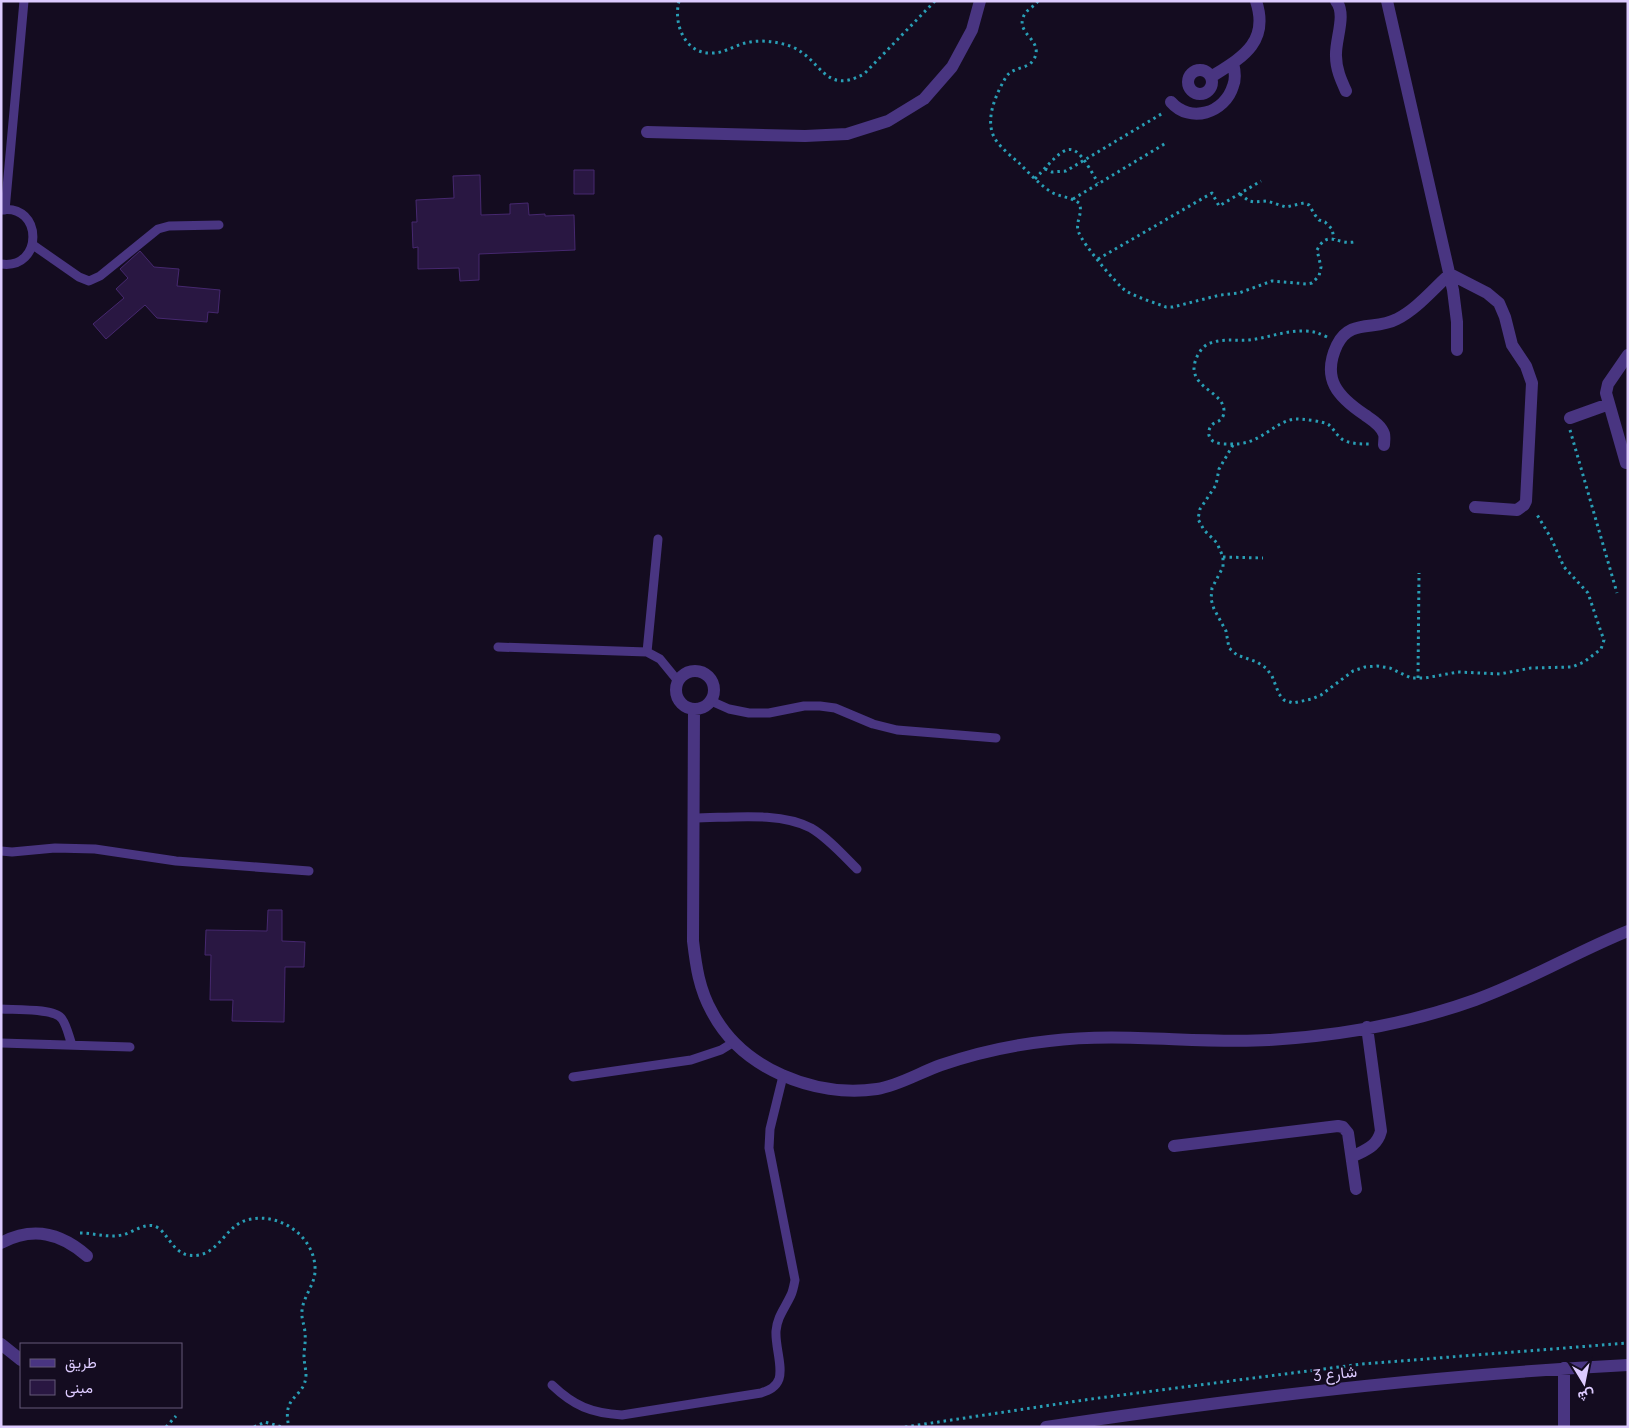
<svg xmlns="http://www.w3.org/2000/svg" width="1629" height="1428" viewBox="0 0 1629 1428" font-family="Manrope,Vazirmatn,sans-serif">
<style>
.building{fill:#291742;stroke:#46286f}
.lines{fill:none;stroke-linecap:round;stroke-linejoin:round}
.path{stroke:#299eb5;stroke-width:3;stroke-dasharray:2.5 4;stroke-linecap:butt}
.lane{stroke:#493581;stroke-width:9}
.street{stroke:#493581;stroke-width:12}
.labels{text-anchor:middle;stroke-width:4;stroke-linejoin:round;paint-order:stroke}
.street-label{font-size:16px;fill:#ddcbff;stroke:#140c20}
</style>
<rect width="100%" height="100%" fill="#140c20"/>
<path class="building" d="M574 170H594V194H574Z
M480 175 481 215 510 214V204L528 203 529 215 545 214V216L574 215 575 250 479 254V280L460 281 459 268 418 269V247L413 248 412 222H417L416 200 454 198 453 176Z
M140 251 154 267 179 269 177 286 220 290 218 313 208 312 207 322 157 318 145 305 106 339 93 324 124 298 116 289 128 278 120 269Z
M268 910H282V941L305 942 304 967H285L284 1022 232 1021 233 1000H210L211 955H205L206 930 267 931Z"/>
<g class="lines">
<path class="path" d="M679 1C673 24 685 55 713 53 723 53 732 47 742 44 757 39 775 41 790 46 822 58 823 96 864 74L935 1
M1038 1C1034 7 1025 10 1023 18 1017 34 1044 41 1034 59 1028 70 1013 66 1006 77 996 94 984 120 995 139 1001 148 1011 156 1019 163 1029 173 1039 184 1051 192 1060 197 1071 197 1079 203 1084 213 1074 223 1079 233 1083 244 1117 285 1126 291 1138 298 1153 302 1166 307H1173L1220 295 1239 293 1272 281 1307 284 1312 283 1319 276 1321 267 1317 250C1328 229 1337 245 1354 242
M1045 169 1052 172 1066 171 1163 113
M1035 179C1069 142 1072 136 1098 183
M1240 194 1249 201 1254 202 1267 201 1286 207 1304 203 1309 205 1315 215 1319 220 1325 222 1332 229 1334 239
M1073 199 1166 143
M1098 259 1212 193 1219 206 1261 181
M1327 337C1319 333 1313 331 1305 331 1286 330 1268 338 1249 340 1235 341 1221 338 1208 344 1200 348 1194 360 1194 369 1195 389 1224 393 1224 411 1224 414 1223 418 1220 420 1218 422 1215 422 1213 424 1207 429 1207 439 1215 442 1219 444 1225 444 1230 444 1261 446 1273 421 1296 419 1302 419 1324 421 1329 425 1335 430 1337 437 1345 441 1353 444 1362 444 1371 444
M1570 430 1617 593
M1233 445 1219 469 1216 485 1200 509 1198 519 1204 530 1217 543 1223 557V567L1212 588 1211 599 1214 609 1226 631 1229 648 1237 655 1257 662 1266 668 1272 676 1279 694 1284 700 1293 703 1312 699 1321 695 1353 671 1365 667 1377 666 1390 668 1411 678H1425L1458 672 1500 674 1531 668 1572 667 1584 662 1601 649 1604 640 1601 632 1588 593 1564 567 1551 538 1536 513
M1223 557 1263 558
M1418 678 1419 573
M80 1233C94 1233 107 1238 122 1235 132 1233 144 1223 154 1226 169 1230 172 1260 199 1255 220 1251 227 1225 247 1220 279 1211 317 1237 315 1272 314 1286 303 1297 302 1311 301 1319 305 1326 305 1334 306 1341 304 1349 304 1356 304 1363 306 1369 306 1375 305 1399 281 1394 289 1427
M166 1427 176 1416
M254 1427 265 1422 282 1427
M905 1427 1091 1399 1362 1364 1628 1343"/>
<path class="lane" d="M1 210C43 203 44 270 1 264
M5 210 24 1
M33 245 79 277 89 281 100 276 158 229 169 226 219 225
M498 647 647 652 660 659 678 681
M647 652 658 539
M711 701 729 709 749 713H769L804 706H820L835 708 873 724 897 730 996 738
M693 818C729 818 779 811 811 828 828 838 843 855 857 869
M1 851 12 852 55 848 95 849 176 861 309 871
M1 1009C15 1010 55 1008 62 1019 67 1026 69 1037 72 1045
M1 1043 130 1047
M573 1077 691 1060 721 1050 734 1042
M552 1385C574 1406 591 1413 622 1415L761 1393C770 1390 776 1387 779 1379 783 1366 775 1346 776 1331 777 1317 785 1308 791 1295 793 1291 794 1285 795 1280L769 1148 770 1129 783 1076"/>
<path class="street" d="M1336 1C1347 14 1335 40 1336 56 1336 69 1341 80 1346 91
M1387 1 1453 290 1457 322V350
M1188 82a12 12 0 1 1 24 0a12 12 0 1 1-24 0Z
M1211 77C1241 58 1270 43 1256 1
M1171 102C1190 124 1225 113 1233 86 1236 79 1235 71 1233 63
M647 132 805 136 847 134 888 121 924 99 952 67 972 30 980 1
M1570 418 1609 404
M1384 445C1384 442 1385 437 1384 434 1381 425 1372 420 1365 415 1338 397 1321 379 1337 345 1350 318 1375 331 1397 319 1417 309 1433 289 1450 274L1487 293 1499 303 1505 317 1512 345 1526 366 1532 383 1526 501 1524 505 1517 510 1475 507
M1626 463 1606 393 1608 384 1628 355
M676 690a19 19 0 1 1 38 0a19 19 0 1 1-38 0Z
M694 709 693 941C696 966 699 989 712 1012 742 1069 815 1098 877 1089 898 1086 921 1072 941 1065 976 1053 1012 1045 1049 1041 1122 1032 1196 1044 1269 1040 1337 1036 1411 1023 1475 1000 1528 981 1576 952 1628 931
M1174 1146 1338 1126 1343 1127 1348 1133 1356 1189
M1352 1157C1365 1150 1377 1147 1381 1131L1367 1027
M1 1243C33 1226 61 1233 87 1256
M1 1344 21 1360
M1046 1427C1239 1398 1433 1375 1628 1365
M1564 1427V1368"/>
</g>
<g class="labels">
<g class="street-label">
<text transform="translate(1335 1373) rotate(-6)" y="6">شارع 3</text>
</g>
</g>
<rect width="1629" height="1428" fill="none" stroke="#ddcbff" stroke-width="5"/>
<rect x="20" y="1343" width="162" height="65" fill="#140c20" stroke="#645879"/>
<rect x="30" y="1359" width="25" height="8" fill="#493581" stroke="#645879"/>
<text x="65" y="1368" font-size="15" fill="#ddcbff">طريق</text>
<rect x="30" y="1380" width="25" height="15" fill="#291742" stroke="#645879"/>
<text x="65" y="1393" font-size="15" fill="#ddcbff">مبنى</text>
<g transform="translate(1584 1383) rotate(170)" stroke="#140c20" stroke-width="4" paint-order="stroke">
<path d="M0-4L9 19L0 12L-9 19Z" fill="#ddcbff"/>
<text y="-8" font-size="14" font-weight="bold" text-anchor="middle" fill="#ddcbff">ش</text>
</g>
</svg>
